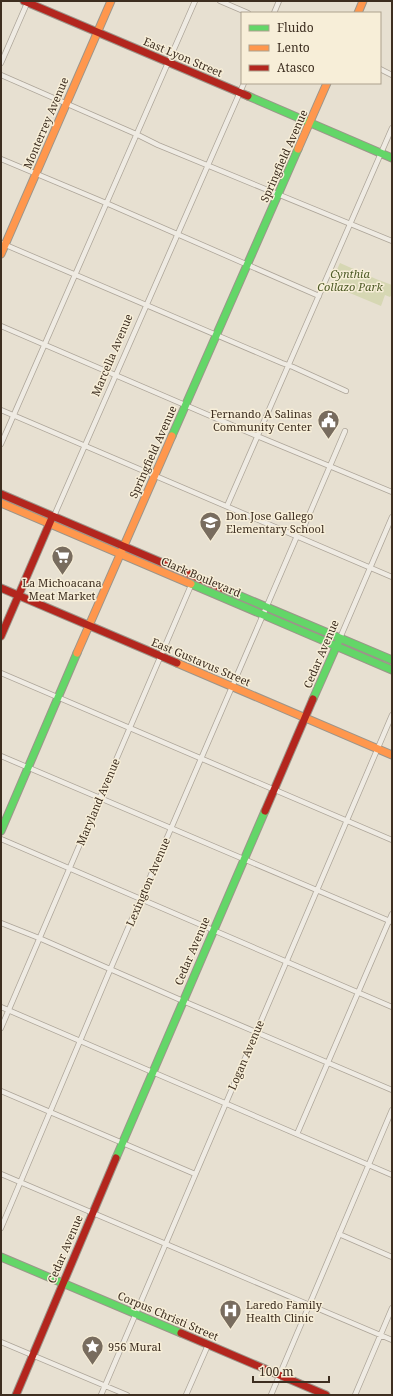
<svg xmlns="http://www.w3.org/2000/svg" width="393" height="1396" viewBox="0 0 393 1396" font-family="'Noto Serif',serif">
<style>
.park{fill:#d6d7b3}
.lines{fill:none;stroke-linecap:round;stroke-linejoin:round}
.street-casing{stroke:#ada599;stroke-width:6}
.fast-casing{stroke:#9c958a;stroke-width:9}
.slow-casing{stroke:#9c958a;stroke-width:9}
.jam-casing{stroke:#9c958a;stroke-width:9}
.street{stroke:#efebe3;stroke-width:4.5}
.fast{stroke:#63d668;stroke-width:7}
.slow{stroke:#ff974d;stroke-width:7}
.jam{stroke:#b3261e;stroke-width:7}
.labels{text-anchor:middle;stroke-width:3;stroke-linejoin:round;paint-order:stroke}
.street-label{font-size:11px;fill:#3d2e20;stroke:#f7eed8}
.park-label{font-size:11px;font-style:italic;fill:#4d5a26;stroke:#f7eed8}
.poi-label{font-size:11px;fill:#3d2e20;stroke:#f7eed8;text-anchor:start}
</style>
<rect width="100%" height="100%" fill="#e7e0d1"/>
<path class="park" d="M340 263 376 279 392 285V294L390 297 385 295 381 306 333 286 337 277 334 276Z"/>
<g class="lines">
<defs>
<path id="street" d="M220 1 248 13
M274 13 279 1
M1 63 28 1
M380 69 392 75
M1 75 136 134 158 145 392 241
M1 159 106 203 319 296
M1 243 282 363 293 367 346 391
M1 326 257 436 392 492
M1 410 392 577
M1 444 195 1
M227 506 392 128
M54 516 244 83
M303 529 345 431
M340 638 392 517
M1 673 392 840
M1 756 392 922
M1 839 392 1007
M1 923 39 938 183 1001 392 1090
M1 1007 392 1175
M1 1028 192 583
M1 1091 195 1174
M297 1134 392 914
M1 1174 392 1340
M1 1228 110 970 297 536
M339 1234 392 1257
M1 1342 127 1395
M101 1395 392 715
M186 1395 208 1345
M271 1395 392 1110
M355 1395 392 1308"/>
<path id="fast" d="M248 96 392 158
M172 436 298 149
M191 584 392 670
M224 589 392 660
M313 699 340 638
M1 831 77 653
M116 1158 265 811
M1 1257 181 1333"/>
<path id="slow" d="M358 13 363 1
M298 149 327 83
M1 254 111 1
M1 503 191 584
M77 653 172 436
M177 663 392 755"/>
<path id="jam" d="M24 1 248 96
M1 494 224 589
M1 588 177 663
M1 636 51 520
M265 811 313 699
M181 1333 326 1395
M16 1395 116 1158"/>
</defs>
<use href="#street" class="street-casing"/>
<use href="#fast" class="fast-casing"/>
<use href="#slow" class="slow-casing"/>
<use href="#jam" class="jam-casing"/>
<use href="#street" class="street"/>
<use href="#fast" class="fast"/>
<use href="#slow" class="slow"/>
<use href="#jam" class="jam"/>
</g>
<defs>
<symbol id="civic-pin" viewBox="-11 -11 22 30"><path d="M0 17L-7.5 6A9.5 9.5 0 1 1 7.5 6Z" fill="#786c5e" stroke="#f7eed8"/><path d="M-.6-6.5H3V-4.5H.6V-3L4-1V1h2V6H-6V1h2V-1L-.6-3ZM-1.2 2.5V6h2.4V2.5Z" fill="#fff"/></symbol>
<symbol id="school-pin" viewBox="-11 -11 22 30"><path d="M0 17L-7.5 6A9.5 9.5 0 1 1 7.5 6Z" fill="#786c5e" stroke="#f7eed8"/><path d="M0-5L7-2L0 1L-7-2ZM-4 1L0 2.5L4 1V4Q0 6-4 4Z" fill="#fff"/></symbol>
<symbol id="supermarket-pin" viewBox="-11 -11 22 30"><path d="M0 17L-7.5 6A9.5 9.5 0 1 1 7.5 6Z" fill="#786c5e" stroke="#f7eed8"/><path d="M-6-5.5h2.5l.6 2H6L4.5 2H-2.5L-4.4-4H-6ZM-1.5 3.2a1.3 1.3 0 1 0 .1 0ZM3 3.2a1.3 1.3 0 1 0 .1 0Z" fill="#fff"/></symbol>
<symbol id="hospital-pin" viewBox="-11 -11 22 30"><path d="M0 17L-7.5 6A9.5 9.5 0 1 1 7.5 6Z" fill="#786c5e" stroke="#f7eed8"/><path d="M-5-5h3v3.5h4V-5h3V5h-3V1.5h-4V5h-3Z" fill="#fff"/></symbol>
<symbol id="sight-pin" viewBox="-11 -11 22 30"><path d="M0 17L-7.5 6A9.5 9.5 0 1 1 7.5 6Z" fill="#786c5e" stroke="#f7eed8"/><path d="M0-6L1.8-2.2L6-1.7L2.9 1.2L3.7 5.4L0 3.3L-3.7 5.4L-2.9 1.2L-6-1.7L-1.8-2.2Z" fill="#fff"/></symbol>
</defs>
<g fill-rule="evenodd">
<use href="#civic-pin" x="316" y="408" width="25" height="34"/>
<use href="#school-pin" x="198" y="510" width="25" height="34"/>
<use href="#supermarket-pin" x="50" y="544" width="25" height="34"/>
<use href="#hospital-pin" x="218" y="1298" width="25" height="34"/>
<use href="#sight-pin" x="80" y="1334" width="25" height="34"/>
</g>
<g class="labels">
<g class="street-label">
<text transform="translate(183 57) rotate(23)" y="4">East Lyon Street</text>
<text transform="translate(46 123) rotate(-67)" y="4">Monterrey Avenue</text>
<text transform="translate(284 156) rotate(-66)" y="4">Springfield Avenue</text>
<text transform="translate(112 355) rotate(-67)" y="4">Marcella Avenue</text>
<text transform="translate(153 452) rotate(-66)" y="4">Springfield Avenue</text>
<text transform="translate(201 577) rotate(23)" y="4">Clark Boulevard</text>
<text transform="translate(321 654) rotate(-67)" y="4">Cedar Avenue</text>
<text transform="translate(201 662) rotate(23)" y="4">East Gustavus Street</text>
<text transform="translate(98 802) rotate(-67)" y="4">Maryland Avenue</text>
<text transform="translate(148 882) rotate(-67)" y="4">Lexington Avenue</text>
<text transform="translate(192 951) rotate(-67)" y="4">Cedar Avenue</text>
<text transform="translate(246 1055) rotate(-67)" y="4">Logan Avenue</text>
<text transform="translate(65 1249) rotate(-67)" y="4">Cedar Avenue</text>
<text transform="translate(168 1316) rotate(23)" y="4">Corpus Christi Street</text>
</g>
<g class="park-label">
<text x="350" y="278">Cynthia<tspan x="350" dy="13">Collazo Park</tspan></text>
</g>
<g class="poi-label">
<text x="312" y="418" text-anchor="end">Fernando A Salinas<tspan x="312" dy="13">Community Center</tspan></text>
<text x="226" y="520">Don Jose Gallego<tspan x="226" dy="13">Elementary School</tspan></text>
<text x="62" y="587" text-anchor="middle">La Michoacana<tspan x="62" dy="13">Meat Market</tspan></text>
<text x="246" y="1309">Laredo Family<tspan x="246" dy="13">Health Clinic</tspan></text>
<text x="108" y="1351">956 Mural</text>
</g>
</g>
<rect width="393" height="1396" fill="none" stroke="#3d2e20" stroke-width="4"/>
<rect x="241" y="12" width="140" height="72" fill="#f7eed8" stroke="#ada18e"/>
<rect x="249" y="25" width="20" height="6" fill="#63d668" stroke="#ada18e"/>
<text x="277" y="32" font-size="12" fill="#3d2e20">Fluido</text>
<rect x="249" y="45" width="20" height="6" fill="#ff974d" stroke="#ada18e"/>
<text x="277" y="52" font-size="12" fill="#3d2e20">Lento</text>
<rect x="249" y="65" width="20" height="6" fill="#b3261e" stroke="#ada18e"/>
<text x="277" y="72" font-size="12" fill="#3d2e20">Atasco</text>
<path d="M253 1376v6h76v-6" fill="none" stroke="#3d2e20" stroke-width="2"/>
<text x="259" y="1376" font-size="12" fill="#3d2e20" stroke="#f7eed8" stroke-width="3" paint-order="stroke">100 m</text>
</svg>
